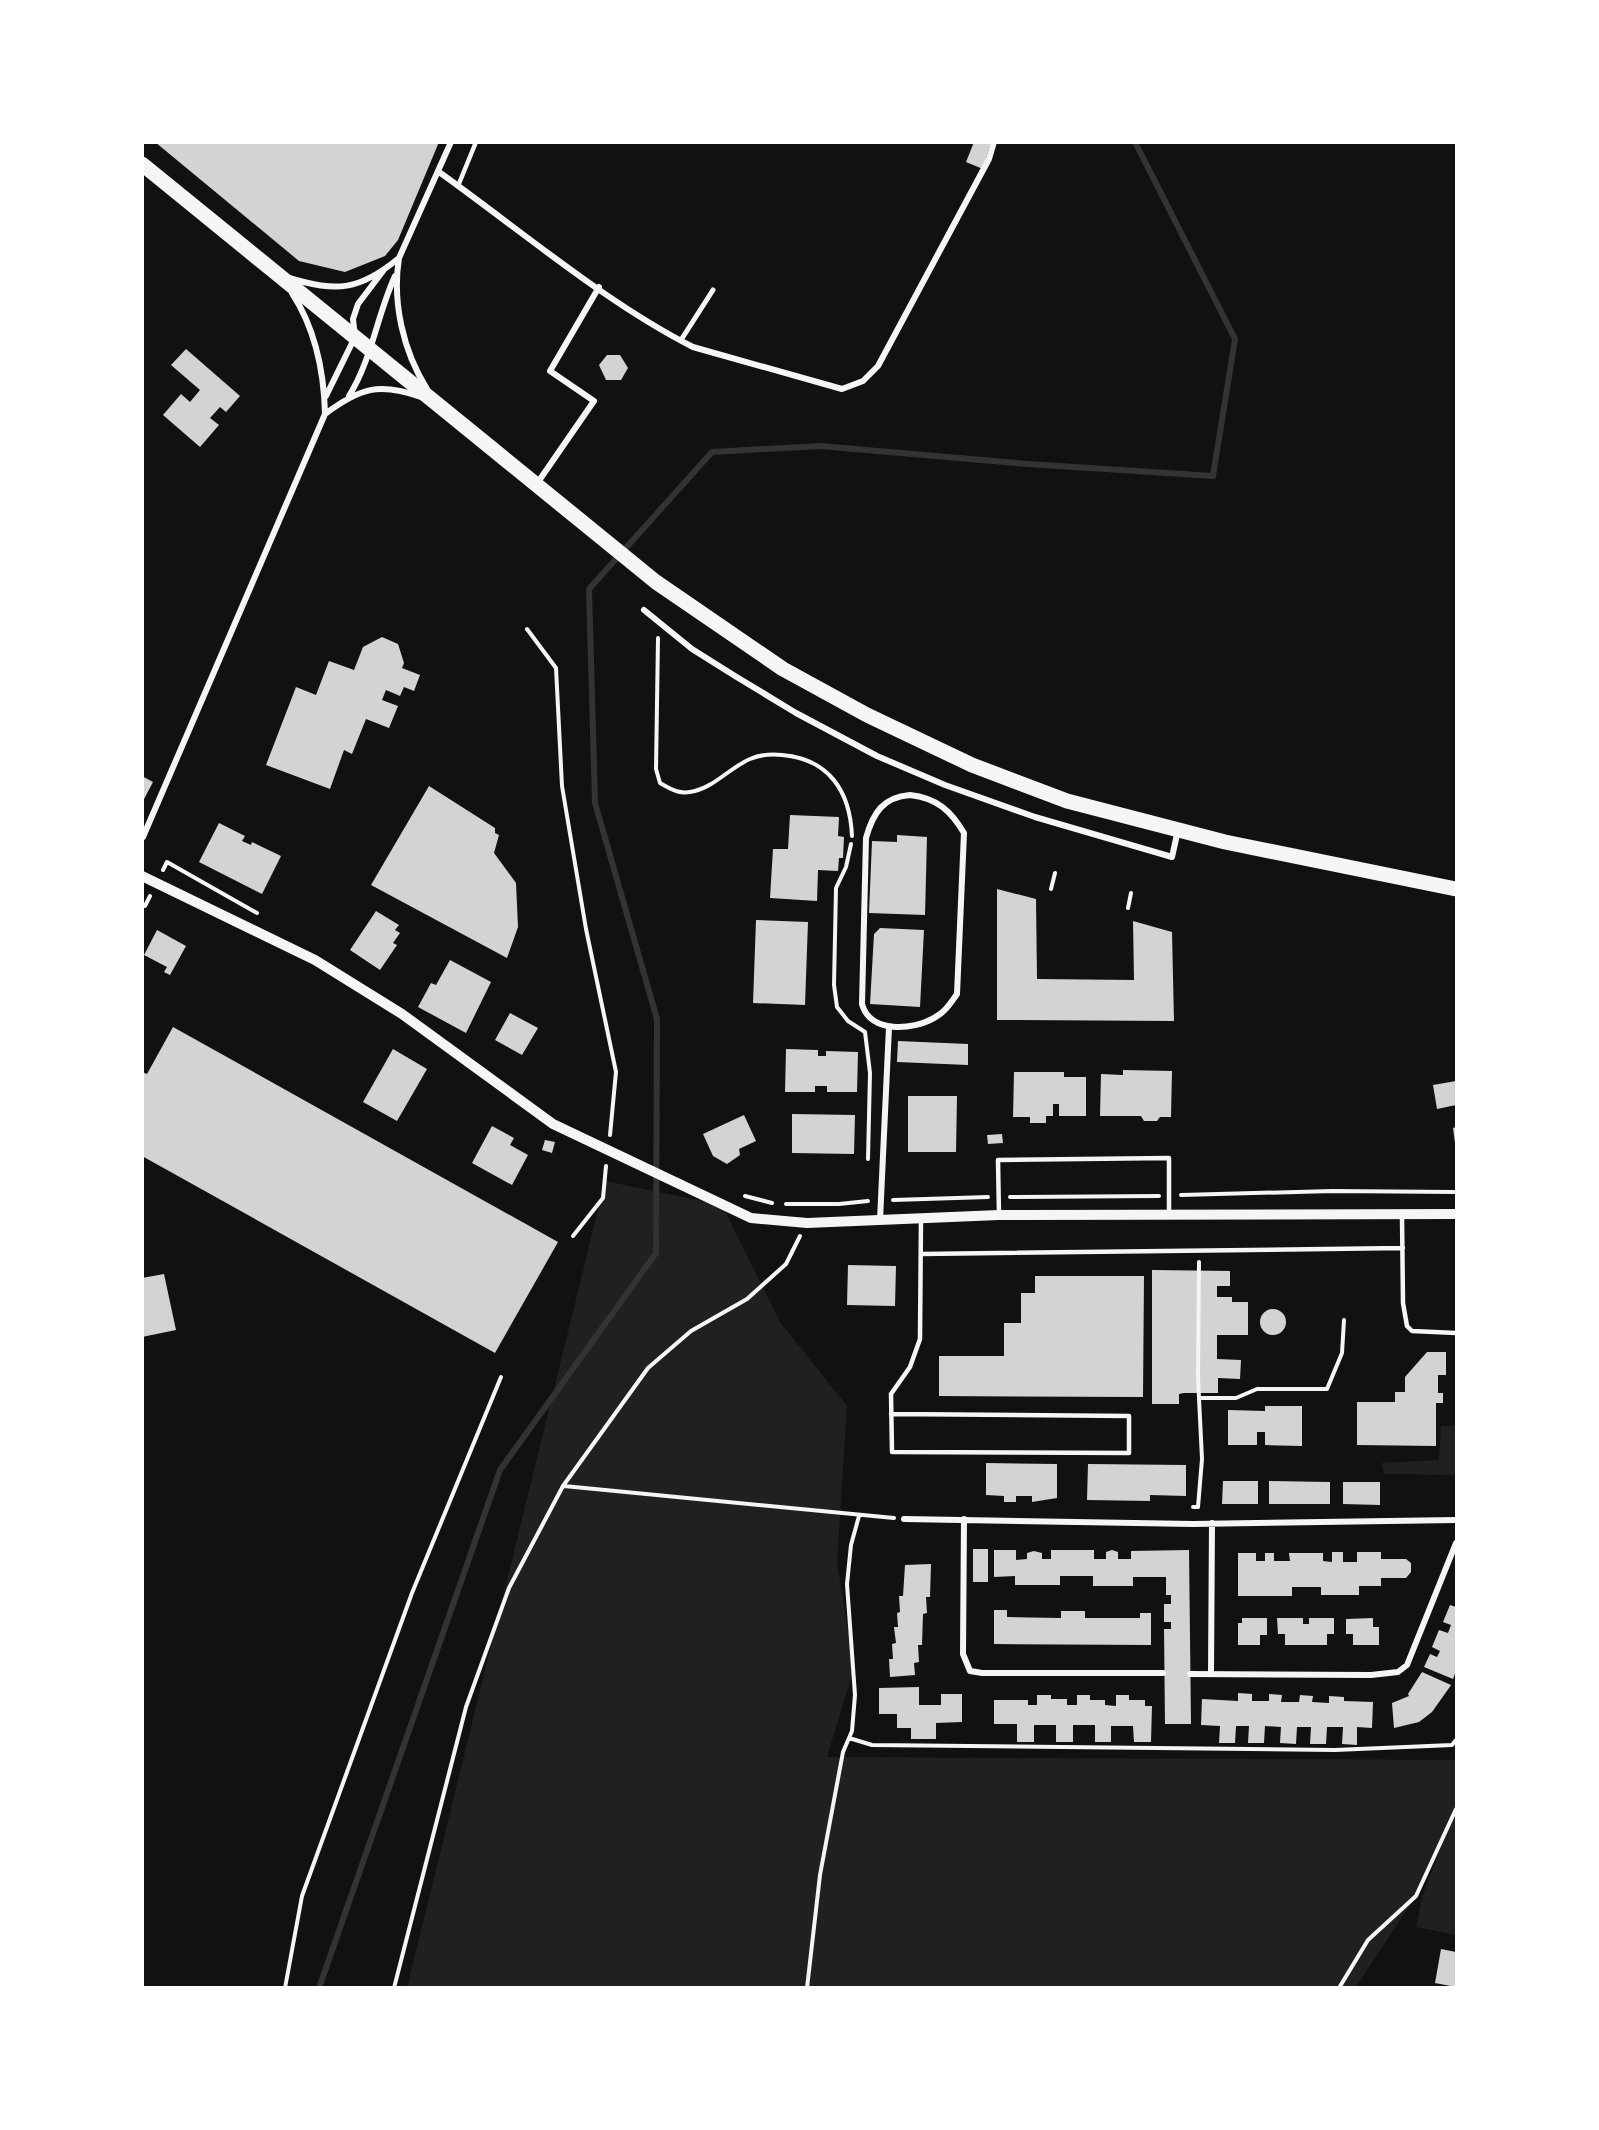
<svg xmlns="http://www.w3.org/2000/svg" width="1599" height="2130" viewBox="0 0 1599 2130" font-family="'Libre Baskerville',serif">
<style>
.green{fill:#202020}
.lines{fill:none;stroke-linecap:round;stroke-linejoin:round}
.stream{stroke:#333;stroke-width:6}
.building{fill:#d3d3d3}
.path{stroke:#f5f5f5;stroke-width:4}
.service{stroke:#f5f5f5;stroke-width:4.5}
.pedestrian{stroke:#f5f5f5;stroke-width:5}
.minor{stroke:#f5f5f5;stroke-width:6}
.tertiary{stroke:#f5f5f5;stroke-width:10}
.primary{stroke:#f5f5f5;stroke-width:15}
</style>
<rect width="100%" height="100%" fill="#111"/>
<path class="green" d="M605 1181 722 1205 780 1322 847 1406 837 1562 854 1668 827 1757 1456 1760V1935L1416 1927 1422 1897 1443 1842 1416 1896 1356 1987 407 1988Z
M1441 1426H1456V1475L1384 1474 1382 1463 1439 1460Z"/>
<g class="lines">
<path class="stream" d="M319 1988 500 1470 656 1253 657 1019 595 803 589 589 712 452 820 446 1028 464 1213 476 1235 339 1135 142"/>
</g>
<path class="building" d="M155 142H439L398 240 385 256 345 272 299 261Z
M974 142H991L983 169 966 162Z
M186 349 240 396 226 412 220 407 210 418 219 425 200 447 163 415 181 394 190 402 200 390 171 365Z
M607 355H620L628 368 621 380H606L599 365Z
M382 637 398 644 404 663 402 668 420 675 414 691 404 687 400 696 386 690 382 700 398 706 389 728 366 719 352 754 344 750 330 789 266 765 296 687 316 695 329 661 354 670 363 647Z
M142 776 153 782 142 803Z
M429 786 495 828V833L499 835 494 853 516 883 518 927 507 958 371 885Z
M790 815 839 817 838 836 844 837 843 858H839L838 871 818 870 817 901 770 898 773 849H788Z
M219 823 245 836 242 841 251 845 252 842 281 856 262 894 199 862Z
M897 835 927 837 925 915 869 913 872 841 897 842Z
M997 889 1036 899 1037 979 1134 980 1133 921 1172 932 1174 1021 997 1020Z
M376 911 399 925 395 930 400 933 393 943 397 945 380 970 350 950Z
M756 920 808 922 805 1005 753 1003Z
M880 928 924 930 920 1007 870 1004 874 934Z
M157 930 186 946 170 975 164 972 167 967 144 955Z
M450 960 491 982 466 1033 418 1007 431 983 436 985Z
M510 1013 538 1028 522 1055 495 1040Z
M173 1027 558 1242 495 1353 142 1156V1072L147 1074Z
M898 1041 968 1044V1065L897 1062Z
M393 1049 427 1069 397 1121 363 1102Z
M786 1049 818 1050V1056H826V1051L858 1052 857 1092H827V1086H815V1092H785Z
M1123 1070 1172 1071 1171 1117H1160L1157 1121H1144L1141 1116H1100L1101 1074 1123 1075Z
M1014 1072H1064V1077H1086V1116H1059V1104H1053V1116H1046V1123H1030V1117H1013Z
M1456 1081V1105L1437 1109 1433 1085Z
M908 1096H957L956 1152H908Z
M792 1114 855 1115 854 1154 792 1153Z
M744 1115 756 1141 739 1149 740 1155 727 1164 713 1156 703 1134Z
M492 1126 514 1138 510 1145 528 1155 512 1185 472 1163Z
M1456 1127V1143H1455L1453 1128Z
M1002 1134 1003 1143 988 1144 987 1135Z
M545 1140 555 1142 552 1153 542 1150Z
M848 1265 896 1266 895 1306 847 1305Z
M1152 1270 1230 1271V1286H1217V1297H1232V1302H1248V1335H1217V1359L1241 1360 1240 1379 1218 1378V1393H1184L1179 1394V1404H1152Z
M164 1274 176 1330 142 1337V1278Z
M1035 1276H1144L1143 1397 939 1396V1356H1004V1323H1021V1293H1035Z
M1260 1322a13 13 0 1 1 26 0a13 13 0 1 1-26 0Z
M1427 1352H1446V1375H1438V1393H1443V1403H1436V1446L1357 1445V1402H1395V1392H1405V1377Z
M1265 1406H1302V1446L1265 1445V1432H1257V1445H1228V1410L1265 1411Z
M986 1463 1057 1464V1498L1032 1502V1496H1016V1502H1004V1496L986 1495Z
M1088 1464 1186 1465V1496L1150 1495V1501L1087 1500Z
M1223 1481H1258V1504H1222Z
M1269 1481 1330 1482V1504H1269Z
M1343 1482H1380V1505L1343 1504Z
M973 1549H988V1582H973Z
M994 1550H1016V1560L1027 1559V1553L1034 1551 1042 1553V1559H1051V1550H1094V1559H1106V1552L1112 1550 1118 1552V1559H1131V1551L1189 1550 1191 1724H1165L1164 1629H1171V1622H1164V1604H1171V1595H1166V1577H1133V1586H1093V1576H1060V1585H1015V1576L994 1577Z
M1332 1552H1343V1562H1357V1552H1381V1559H1406L1411 1563V1572L1406 1578H1381V1586H1359V1595H1321V1587H1292V1596H1238V1553H1256V1561H1265V1553H1274V1561H1290L1289 1553H1323V1561L1332 1562Z
M931 1564 930 1597H926L927 1613 923 1614 922 1645H918L919 1662 914 1663 915 1675 890 1677 889 1659H893L892 1644 896 1643 894 1627H898L897 1613 900 1612 899 1596H903L905 1565Z
M1450 1605 1456 1607V1671L1453 1679 1424 1667 1430 1654 1437 1657 1440 1651 1432 1647 1439 1630 1448 1633 1451 1625 1443 1622Z
M994 1610H1007V1617L1061 1618V1611H1085V1618H1140V1613H1151V1645L994 1644Z
M1242 1618H1267V1635H1260V1645H1238V1623H1242Z
M1277 1618H1303V1624H1309V1618H1334V1634H1327V1645H1285V1634H1278Z
M1373 1618V1627H1379V1645H1353V1634H1346V1619Z
M1422 1672 1451 1685 1449 1688 1432 1712 1419 1722 1394 1728 1392 1703 1409 1696 1408 1694Z
M919 1687V1705H941V1694H962V1722L936 1723V1739H911V1728H897V1714H879V1688Z
M1238 1693 1252 1694V1701H1269V1694L1282 1695 1281 1702H1299L1300 1695 1313 1696 1312 1702 1329 1703V1696L1344 1697V1701L1373 1702 1372 1728 1357 1727V1745L1342 1744 1343 1727H1327L1326 1744H1310L1311 1727H1297L1296 1744 1280 1743 1281 1727 1265 1726 1264 1743H1248L1249 1726H1236L1235 1743H1219L1220 1726 1201 1725 1202 1699 1238 1701Z
M1037 1695H1051V1699H1067V1705H1077V1695H1090V1700H1105V1705L1116 1706V1695H1129V1700H1145V1706H1152L1151 1742H1134L1133 1726H1111V1742H1095V1725H1073V1742H1056V1725H1034V1742H1017V1724H994V1700H1028V1705H1037Z
M1441 1949 1456 1952V1987L1435 1983Z"/>
<g class="lines">
<path class="path" d="M527 629 556 668 562 786 586 929 616 1072 610 1135
M658 638 656 769 660 783C672 790 680 795 695 791 715 786 731 767 750 759 759 755 772 754 782 755 829 759 850 791 852 836
M851 844 846 867 836 888 834 985 837 1007 848 1021 865 1032 870 1073 868 1159
M163 870 167 862 257 913
M1051 889 1055 873
M142 904 145 906 150 896
M1128 908 1131 893
M1181 1195 1332 1191 1456 1192
M745 1196 772 1203
M1010 1197 1159 1196
M893 1200 988 1197
M786 1204H839L868 1201
M573 1236 603 1198 606 1166
M1199 1398H1236L1257 1389H1327L1342 1353 1344 1320
M564 1486 894 1518
M1193 1507H1198L1202 1459 1198 1378 1199 1262
M849 1738 872 1745 1335 1750 1452 1745 1456 1740
M285 1988 302 1896 412 1593 501 1377
M394 1988 466 1707 509 1588 563 1486 648 1368 691 1331 747 1299 786 1264 800 1236
M807 1988 820 1875 843 1752 852 1731 855 1695 847 1584 851 1545 859 1516
M1339 1988 1368 1940 1416 1896 1456 1809"/>
<path class="service" d="M458 186 476 142
M999 1215 998 1160 1169 1158V1214
M1402 1216 1403 1303 1407 1326 1412 1331 1456 1333
M921 1254 1403 1248
M891 1414 1129 1416V1453L892 1452 891 1394 910 1367 920 1339 921 1218"/>
<path class="pedestrian" d="M681 340 713 290"/>
<path class="minor" d="M439 172C519 229 606 303 693 347L842 389 863 381 878 366 989 159 994 142
M289 278C337 292 359 291 399 258
M427 389C403 351 392 302 399 258L451 142
M326 396 355 337 353 319 358 304 383 271
M349 396C372 359 377 315 395 276
M325 414C360 388 379 382 421 397
M536 485 594 401 550 371 599 287
M644 610 692 649 735 676 796 713 877 756 945 785 1035 817 1172 857 1178 830
M910 795C937 798 951 811 964 833L957 994C950 1004 945 1012 934 1018 913 1030 870 1034 862 1004L866 838C873 813 883 797 910 795Z
M143 837 325 414C324 371 316 330 292 293
M880 1220 889 1027
M904 1519 1193 1524 1456 1520
M964 1519 963 1654 970 1671 982 1673H1163
M1190 1674 1371 1675 1398 1672 1407 1665 1456 1543
M1211 1674 1212 1523"/>
<path class="tertiary" d="M142 876 315 960 402 1014 553 1124 751 1218 807 1223 999 1215 1456 1214"/>
<path class="primary" d="M142 164 656 582 783 669 867 715 972 765 1067 801 1225 842 1456 889"/>
</g>
<rect width="1599" height="2130" fill="none" stroke="#ffffff" stroke-width="288"/>
</svg>
